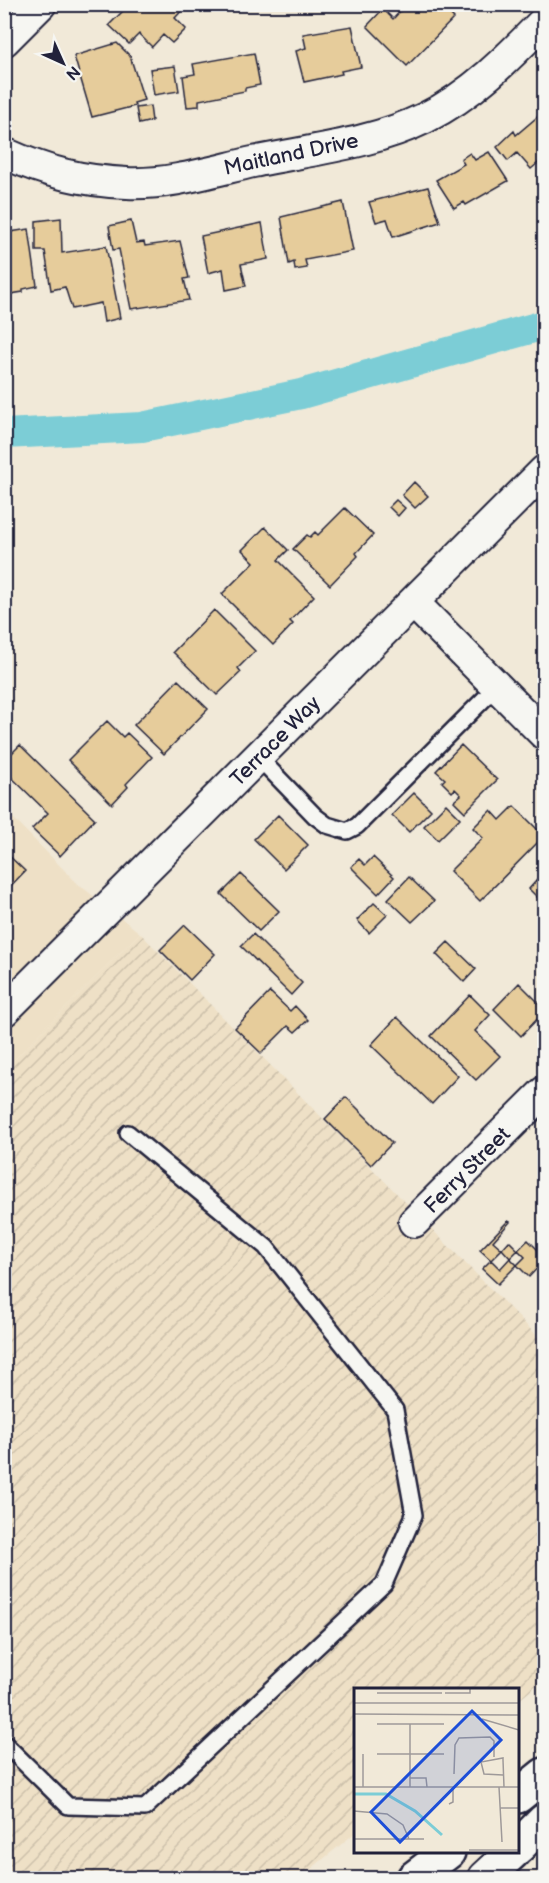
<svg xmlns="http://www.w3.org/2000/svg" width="549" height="1883" viewBox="0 0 549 1883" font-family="'Balsamiq Sans',sans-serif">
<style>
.built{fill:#eee0c6}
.industrial{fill:url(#industrial-furrows)}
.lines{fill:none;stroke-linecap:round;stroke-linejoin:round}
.canal{stroke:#7ccdd6;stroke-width:30}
.building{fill:#e6cc9b;stroke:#22223b;stroke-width:1.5}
.service-casing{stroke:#22223b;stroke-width:20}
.minor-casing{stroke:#22223b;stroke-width:34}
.motorway-casing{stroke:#22223b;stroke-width:38}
.service{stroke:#f6f6f2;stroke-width:15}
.minor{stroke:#f6f6f2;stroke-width:30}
.motorway{stroke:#f6f6f2;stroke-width:33}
.labels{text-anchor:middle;stroke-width:4.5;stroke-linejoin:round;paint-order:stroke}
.street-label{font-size:21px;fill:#22223b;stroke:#f6f6f2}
.inset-river{fill:none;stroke:#7ccdd6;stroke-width:3}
.inset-road{fill:none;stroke:#9e9999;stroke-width:1.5}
.view{fill:#1d4ed8;fill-opacity:0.15;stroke:#1d4ed8;stroke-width:3}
.inset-edge{fill:none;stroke:#22223b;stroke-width:3}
</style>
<defs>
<pattern id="industrial-furrows" width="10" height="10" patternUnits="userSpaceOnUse" patternTransform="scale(1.5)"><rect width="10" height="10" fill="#eee0c6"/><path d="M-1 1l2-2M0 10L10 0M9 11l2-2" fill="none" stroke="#ccc0ab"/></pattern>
</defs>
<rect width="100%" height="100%" fill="#f1e9d8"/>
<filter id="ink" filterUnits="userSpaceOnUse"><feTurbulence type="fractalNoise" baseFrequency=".0167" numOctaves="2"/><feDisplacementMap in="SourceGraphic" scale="12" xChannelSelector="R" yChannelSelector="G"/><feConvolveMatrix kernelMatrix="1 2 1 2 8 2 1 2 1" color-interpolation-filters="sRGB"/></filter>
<g filter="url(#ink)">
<path class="built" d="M5 810 77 883 140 933 5 1069Z"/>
<path class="industrial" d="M140 933 544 1343V1679L518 1701V1690H356L355 1833 300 1878H5V1069Z"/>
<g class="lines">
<path class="canal" d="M4 434 142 427 301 394 544 325"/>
</g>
<path class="building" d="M130 4H188L175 18 186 29 172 43 163 35 152 47 139 34 129 44 109 25Z
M407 4H440L454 18 407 66 367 26 383 9 393 19Z
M352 26 361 67 341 71 342 74 304 82 296 51 306 48 303 34Z
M117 43 130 56 144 100 134 103 135 106 92 117 74 56Z
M254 53 260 85 245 88V91L199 100V106L187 107 183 76 195 74 193 64Z
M175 66 179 91 154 95 150 69Z
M150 106 152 121 139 124 136 108Z
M542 113 544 117V158L531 169 517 153 508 161 497 147 514 131 516 135Z
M489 152 508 181 466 205 464 202 454 208 436 180 464 164 461 159 470 153 475 160Z
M428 187 440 222 393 237 387 219 376 222 369 202Z
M343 202 353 251 305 260 307 268 295 270 294 262 289 264 281 217Z
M61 218 62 253 106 246 120 318 104 322 101 303 72 309 65 287 51 290 45 251H36V221Z
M131 221 136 243 144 242 145 246 180 241 189 278 184 279 189 300 131 309 119 249 113 250 109 226Z
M262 223 268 259 241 264 246 286 226 290 223 269 208 273 201 236Z
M29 229 37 286 23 289V292L4 295V233Z
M414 482 428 496 415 508 402 495Z
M396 500 405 508 398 516 389 507Z
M345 508 373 535 356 553 358 556 330 585 293 549 307 535 310 537 315 532 318 535Z
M265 527 288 550 278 560 314 596 290 621 293 624 273 645 222 594 254 562 242 550Z
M214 610 255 651 238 668 241 672 217 695 173 652Z
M178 680 208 709 164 754 134 725Z
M107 721 123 737 127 733 152 757 126 784 128 787 112 804 68 760Z
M20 745 95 819 60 856 32 829 48 813 4 770V761Z
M461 745 497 780 465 812 454 801 461 795 455 789 452 792 442 782 445 779 436 771Z
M414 793 431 810 409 832 392 815Z
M446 804 460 818 438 840 424 826Z
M514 806 544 836 480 901 450 871 483 838 473 828 491 810 500 820Z
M278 815 308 845 284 869 254 839Z
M4 851 25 871 4 893Z
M373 857 394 877 378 894 351 867 359 859 365 865Z
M544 872V904L529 889Z
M241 874 279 911 259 931 221 894Z
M409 877 434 901 412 922 388 899Z
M374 903 387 915 369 933 357 920Z
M185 925 215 954 190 980 160 950Z
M253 934 302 983 291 995 241 946Z
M448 942 476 969 464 982 436 954Z
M519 983 544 1008V1012L521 1036 494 1009Z
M270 992 290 1011 295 1006 308 1020 295 1032 288 1026 261 1053 235 1028Z
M470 995 490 1015 475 1031 500 1056 476 1080 431 1036Z
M397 1017 458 1076 432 1104 371 1045Z
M346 1097 392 1143 371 1165 325 1119Z
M508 1221 510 1222 493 1241 502 1249 491 1260 480 1250Z
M528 1240 544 1256V1261L529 1277 517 1265 525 1257 518 1250Z
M509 1241 518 1250 510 1258 502 1249Z
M510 1258 517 1265 498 1284 482 1269 491 1260 500 1269Z"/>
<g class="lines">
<defs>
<path id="service" d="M258 757 315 816 327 825 347 831 357 826 497 686
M4 1743 68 1806 145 1808 384 1584 414 1515 395 1410 266 1247 128 1133"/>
<path id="minor" d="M4 41 41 4
M4 153C46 172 81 181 127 183 169 185 213 171 253 162 310 150 372 144 425 118 472 95 508 58 544 21
M413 602 544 734
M4 1011 544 471
M414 1222 544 1092"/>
<path id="motorway" d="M518 1796 544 1775
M518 1847 544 1821
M414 1878 448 1852
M485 1878 513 1852"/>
</defs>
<use href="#service" class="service-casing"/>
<use href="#minor" class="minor-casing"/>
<use href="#motorway" class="motorway-casing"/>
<use href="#service" class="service"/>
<use href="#minor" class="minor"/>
<use href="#motorway" class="motorway"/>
</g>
</g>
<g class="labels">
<g class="street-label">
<text transform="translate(291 154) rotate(-12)" y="7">Maitland Drive</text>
<text transform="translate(275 741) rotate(-45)" y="7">Terrace Way</text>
<text transform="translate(467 1170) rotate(-45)" y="7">Ferry Street</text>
</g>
</g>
<g transform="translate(354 1688)">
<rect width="165" height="165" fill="#f1e9d8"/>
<path class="inset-river" d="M0 106H32L61 123 88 147"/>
<path class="inset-road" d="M23 5H88M91 5H116V0M0 15H165M0 26 165 27M128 31 165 42M23 36H90M23 66H90M100 86 101 57 105 50 136 49 140 53V69M149 87 130 86 127 74 149 70V72L150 99M56 90H72L73 99M0 99H165M9 99V66M56 99V36M145 99 148 154M95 116 99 114V99M146 120H165M0 123 33 126 49 137 55 151M0 151H70M115 162H165"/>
<path class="view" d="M118 23 147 52 46 154 17 124Z"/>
<rect width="165" height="165" class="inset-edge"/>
</g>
<rect width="549" height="1883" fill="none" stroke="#f6f6f2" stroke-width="24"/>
<rect x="12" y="12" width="525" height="1859" fill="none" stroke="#22223b" stroke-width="2" filter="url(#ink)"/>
<g transform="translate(63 63) rotate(135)" stroke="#f6f6f2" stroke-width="4.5" paint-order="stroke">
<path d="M0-4.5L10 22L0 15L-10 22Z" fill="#22223b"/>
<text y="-9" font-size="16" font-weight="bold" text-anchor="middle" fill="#22223b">N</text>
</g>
</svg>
